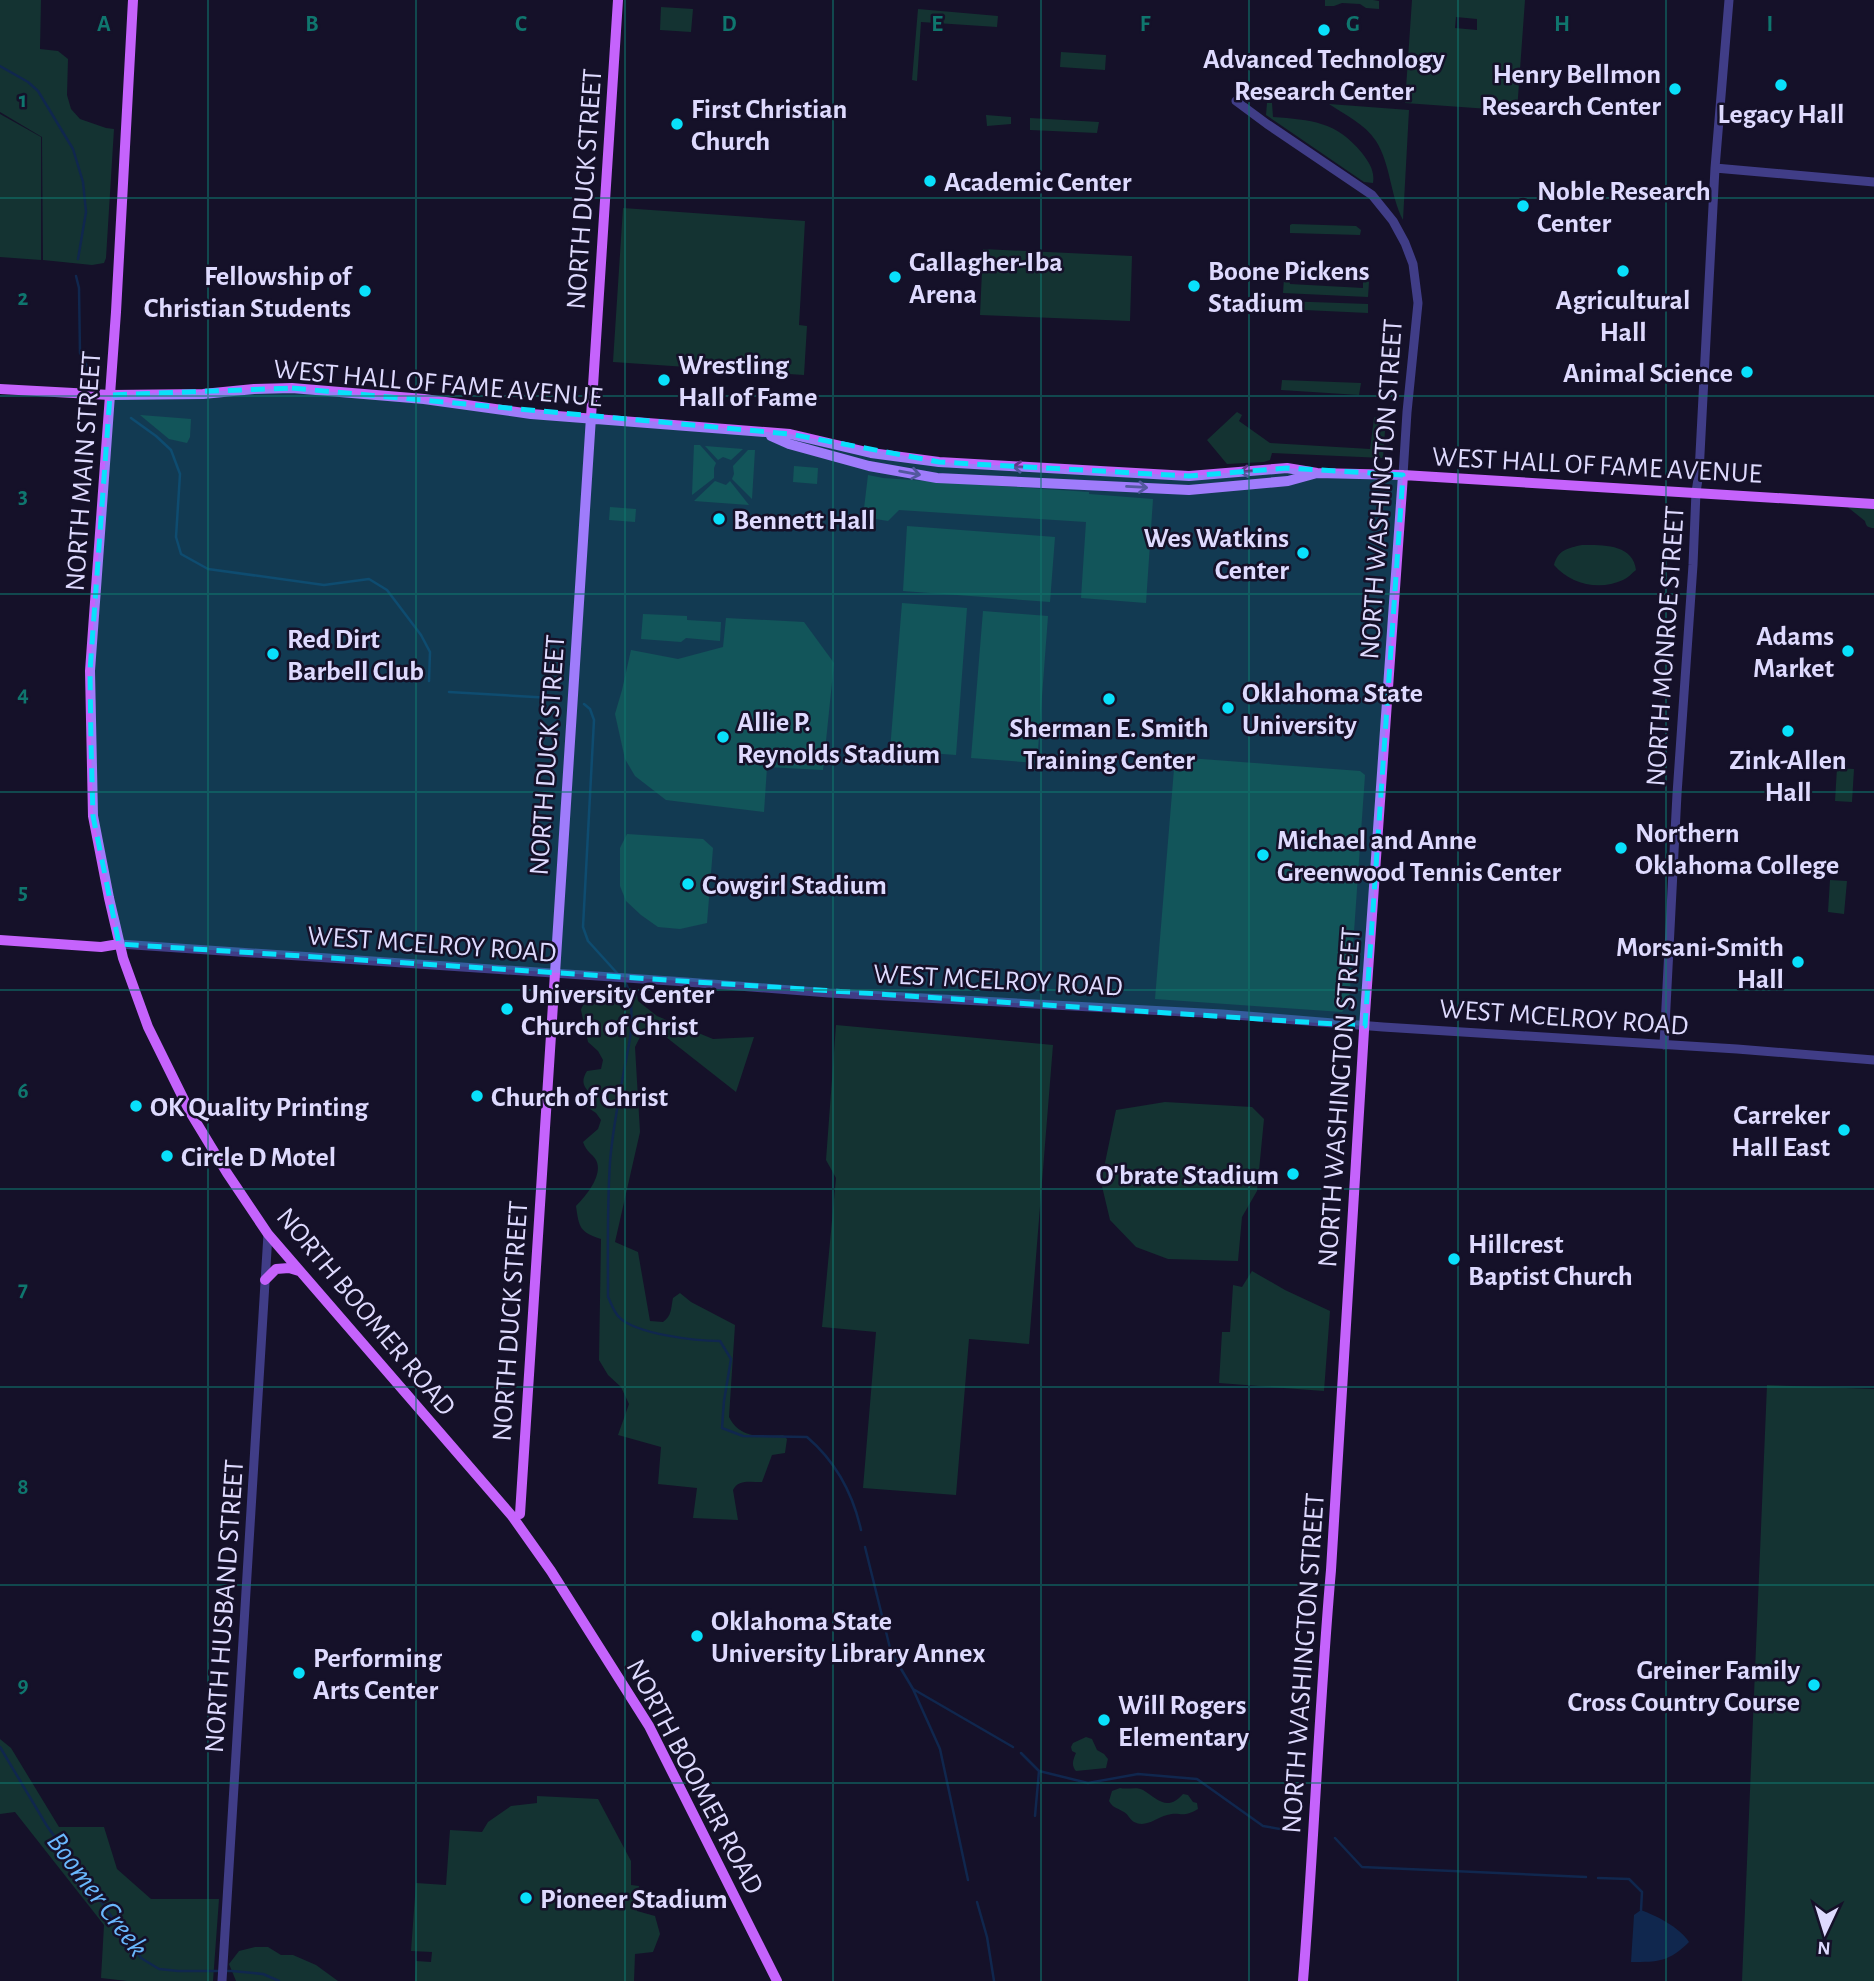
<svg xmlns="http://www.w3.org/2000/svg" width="1874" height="1981" viewBox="0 0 1874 1981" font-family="'Alegreya Sans',sans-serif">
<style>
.green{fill:#143332;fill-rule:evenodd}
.water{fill:#10274e}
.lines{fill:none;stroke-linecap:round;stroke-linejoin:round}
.stream{stroke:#10274e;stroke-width:2.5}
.minor{stroke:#403d87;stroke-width:9}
.major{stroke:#c563fc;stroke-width:10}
.oneway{stroke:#643688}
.marked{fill:#09e0fb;fill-opacity:0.2;stroke:#09e0fb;stroke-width:5;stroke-dasharray:14 9;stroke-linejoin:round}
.grid{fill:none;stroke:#0f766e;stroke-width:2;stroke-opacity:0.55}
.poi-dot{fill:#09e0fb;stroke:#151129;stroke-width:2.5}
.labels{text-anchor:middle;stroke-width:5;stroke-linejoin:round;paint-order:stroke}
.poi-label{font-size:28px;font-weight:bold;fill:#dedafe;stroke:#151129;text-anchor:start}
.street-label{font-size:28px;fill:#dedafe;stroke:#151129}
.water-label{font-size:30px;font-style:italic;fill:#69b7fd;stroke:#151129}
.grid-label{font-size:23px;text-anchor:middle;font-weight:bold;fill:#0f766e;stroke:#151129;stroke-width:5;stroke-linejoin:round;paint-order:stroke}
</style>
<rect width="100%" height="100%" fill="#151129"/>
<path class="green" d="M0 0H41L40 49 58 51 68 59 67 95 71 109 80 119 106 128 114 129 106 258 104 263 92 265 43 260 42 137 0 112Z
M1325 0H1373L1379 1V9L1366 8 1360 4 1342 3 1334 6H1325Z
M1412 0H1525L1517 111 1405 103ZM1456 17 1477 19V30L1455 28Z
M661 7 693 9 691 32 660 30Z
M918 9 998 16 997 27 921 22 917 81 912 80Z
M1061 52 1106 55 1105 70 1060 67Z
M1267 103H1272L1273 117C1311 120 1336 121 1362 153 1369 162 1375 171 1373 183L1364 182 1266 115Z
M1329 104 1409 110 1403 220C1390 195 1391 165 1376 141 1365 124 1345 115 1329 104Z
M0 114 41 137V260L0 257Z
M986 115 1011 117V124L987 126Z
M1030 118 1099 122 1097 133 1030 130Z
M623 208 805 221 799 325 807 326 804 375 613 362Z
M1292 224 1356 226 1361 230 1360 235 1290 233V225Z
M983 249 1132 256 1130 321 980 315Z
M1286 276 1289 277 1290 284 1363 288V282L1366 280 1369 282 1368 297 1283 293 1284 278Z
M1283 301 1368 304V313L1283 309Z
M1282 380 1361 383 1359 395 1281 390Z
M1237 412 1242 415 1239 421 1270 443 1370 449 1374 418 1375 417H1386L1383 458 1272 453 1270 460 1264 462 1227 464 1207 440Z
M140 415 191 419 190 437 187 443 169 439Z
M694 445H700L716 463 714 468V478L692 495Z
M705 446 743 449 731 460 723 457 718 460Z
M748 450H755L752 499 732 479 734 474 733 466Z
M794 466 818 468 817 484 793 482Z
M868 475 883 478 1089 492V494L1153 499 1146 603 1081 598 1086 522 899 510 888 521 863 517Z
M715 481 726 485 730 481 749 505 694 501Z
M1840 501 1874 504V528C1868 528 1866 526 1865 521Z
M610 507 636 509 635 522 609 520Z
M907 526 1055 537 1050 602 903 591Z
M1582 545C1603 545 1633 544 1636 570 1632 573 1628 578 1623 580 1599 591 1570 584 1554 565 1558 550 1568 548 1582 545Z
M902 603 967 608 956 755 890 750Z
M983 611 1048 616 1037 763 971 758Z
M643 614 687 616V620L721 622 720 641 686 638 681 642 641 639Z
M726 618 804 622 834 663 823 770 767 767 764 812 666 800 635 776 625 759 615 714 622 690 631 650 678 659 723 647Z
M1175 757 1360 771 1365 775 1349 1003 1342 1012 1155 999Z
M1837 768 1854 769 1852 802 1835 801Z
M627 834 703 839 713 848 707 923 680 929 658 927 641 915 626 901 620 886V848Z
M1830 880 1847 881 1844 914 1828 912Z
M610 988H636L638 1001 657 1016 713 1039 754 1037 736 1092 652 1026 641 1035 635 1047 640 1132 615 1242 638 1252 650 1321 663 1322C672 1316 671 1307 673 1298L680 1293 691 1302 735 1325 729 1417C740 1439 762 1437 783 1435L787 1439 785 1453 772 1455 762 1482C751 1482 738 1479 733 1490L738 1520 693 1518 697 1488 658 1484 661 1447 618 1435 629 1404 621 1387 608 1375 599 1360 601 1239C580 1232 579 1228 576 1206 585 1197 604 1175 596 1160 592 1153 587 1153 583 1142L598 1129 601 1120 596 1113 584 1105 583 1101 584 1096H593C584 1088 580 1082 587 1071L601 1069 603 1060 598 1051 588 1042 581 1010C584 999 600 993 610 988Z
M836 1025 1053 1045 1029 1344 969 1339 956 1495 863 1488 876 1332 822 1327 836 1178 826 1160Z
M1165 1102 1252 1107 1264 1119 1257 1191 1242 1217 1238 1261 1168 1259 1136 1247 1110 1220 1101 1182 1116 1110Z
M1252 1271 1285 1290 1330 1311 1324 1391 1219 1383 1222 1332H1230L1233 1285 1242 1287Z
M1767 1385 1874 1389V1981H1742Z
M1086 1737 1092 1739 1097 1750 1104 1754 1108 1759 1106 1768 1076 1771C1071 1765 1073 1760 1076 1753L1072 1751 1071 1747 1073 1743Z
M0 1739 11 1748 59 1827H104L117 1869 151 1899H219L213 1981H127L101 1978 104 1925 15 1812 0 1814Z
M1120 1788C1128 1790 1137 1786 1143 1790 1158 1799 1167 1812 1183 1794L1188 1795 1193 1802 1197 1803 1198 1809C1181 1819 1181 1811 1167 1815 1156 1818 1146 1828 1134 1822 1129 1819 1128 1813 1122 1811 1116 1807 1113 1808 1109 1801L1112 1791Z
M537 1796 598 1799 631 1861V1885L639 1886 637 1911 655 1916 660 1934 653 1952 635 1954 634 1981H415L416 1961 431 1962 432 1952 411 1951 416 1883 446 1885 450 1830 482 1832 488 1822 511 1806 537 1803Z
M255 1947H268L281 1955H293L316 1965 338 1981H236L229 1964 239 1951Z"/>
<path class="water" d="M1641 1910C1657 1916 1679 1927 1689 1942 1669 1962 1658 1962 1631 1962L1634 1915Z"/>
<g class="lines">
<path class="stream" d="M0 66 28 82 38 91 73 149 83 182 86 212 78 259
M76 276 79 288 80 353 89 370
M131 418 156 436 171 450 180 474 176 537 181 554 208 569 324 585 369 579 387 590 421 635 430 652 429 681
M449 692 552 698
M584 704 590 709 594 720 583 927 588 941 617 973
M624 981C634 992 632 1030 629 1044 622 1083 613 1123 610 1162 607 1207 608 1252 608 1297 611 1303 614 1312 619 1317 635 1334 696 1341 720 1341L731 1359 724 1401 722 1428 743 1436 807 1437C835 1461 853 1494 861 1530
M865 1547 891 1652 913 1689 940 1749 968 1880
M913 1689 1013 1747
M0 1747 47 1826 141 1958 159 1969 178 1971H232L263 1974 279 1981
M1021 1753 1039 1771 1035 1816
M1039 1771 1088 1783 1138 1774 1197 1779 1263 1826 1297 1832
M1335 1838 1362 1867 1586 1877
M1598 1878 1629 1879 1642 1892 1641 1910
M977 1902 987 1937 994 1981"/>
<path class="minor" d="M1236 101 1267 124 1372 195 1393 221 1405 243 1413 264 1418 303 1407 412 1403 475
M1715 168 1874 182
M119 944 686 982 829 993 1222 1014 1383 1027 1737 1049 1874 1060
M1664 1045 1677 794 1693 565 1696 492 1699 473 1715 168 1729 0
M222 1981 268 1234"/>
<path class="major" d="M133 0 116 312 90 671 93 816 109 898 123 958 148 1027 190 1112 227 1173 268 1234 512 1516 551 1571 649 1726 777 1981
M0 389 110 395 203 394 254 389 292 388 424 399 531 414 790 434 871 453 939 462 1189 476 1287 468 1317 473 1403 475 1874 504
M771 436 789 444 869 466 937 478 1189 490 1288 481 1317 473
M0 940 101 947 119 944
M265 1280 276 1269 289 1268 299 1271
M520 1514 618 0
M1303 1981C1314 1844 1319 1707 1331 1570L1365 1014 1403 475"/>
</g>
<defs><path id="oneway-shaft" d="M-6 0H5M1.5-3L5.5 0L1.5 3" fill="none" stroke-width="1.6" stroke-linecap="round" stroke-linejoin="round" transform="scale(1.75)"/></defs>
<g class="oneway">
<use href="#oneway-shaft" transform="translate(1023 467) rotate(-177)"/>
<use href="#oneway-shaft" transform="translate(1250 471) rotate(175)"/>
<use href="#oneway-shaft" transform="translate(910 473) rotate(10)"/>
<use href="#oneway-shaft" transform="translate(1137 487) rotate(3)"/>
</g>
<path class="marked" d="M292 388 790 434 939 462 1189 476 1287 468 1403 475 1365 1026 119 944 93 816 91 744 90 671 110 395Z"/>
<path class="grid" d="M208 0V1981M416 0V1981M625 0V1981M833 0V1981M1041 0V1981M1249 0V1981M1458 0V1981M1666 0V1981M0 198H1874M0 396H1874M0 594H1874M0 792H1874M0 990H1874M0 1189H1874M0 1387H1874M0 1585H1874M0 1783H1874"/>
<g class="poi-dot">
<circle cx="1324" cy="30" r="7"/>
<circle cx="1781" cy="85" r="7"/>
<circle cx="1675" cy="89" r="7"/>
<circle cx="677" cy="124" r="7"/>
<circle cx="930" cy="181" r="7"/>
<circle cx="1523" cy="206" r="7"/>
<circle cx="1623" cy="271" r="7"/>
<circle cx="895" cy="277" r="7"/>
<circle cx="1194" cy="286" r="7"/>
<circle cx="365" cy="291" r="7"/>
<circle cx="1747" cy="372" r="7"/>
<circle cx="664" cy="380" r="7"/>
<circle cx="719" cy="519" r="7"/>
<circle cx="1303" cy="553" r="7"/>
<circle cx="1848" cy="651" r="7"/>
<circle cx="273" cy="654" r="7"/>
<circle cx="1109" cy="699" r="7"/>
<circle cx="1228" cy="708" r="7"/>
<circle cx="1788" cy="731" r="7"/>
<circle cx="723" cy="737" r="7"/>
<circle cx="1621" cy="848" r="7"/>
<circle cx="1263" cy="855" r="7"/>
<circle cx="688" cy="884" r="7"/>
<circle cx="1798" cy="962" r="7"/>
<circle cx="507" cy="1009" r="7"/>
<circle cx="477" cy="1096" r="7"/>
<circle cx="136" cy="1106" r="7"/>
<circle cx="1844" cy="1130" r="7"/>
<circle cx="167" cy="1156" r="7"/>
<circle cx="1293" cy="1174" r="7"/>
<circle cx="1454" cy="1259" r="7"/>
<circle cx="697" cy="1636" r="7"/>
<circle cx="299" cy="1673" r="7"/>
<circle cx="1814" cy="1685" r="7"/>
<circle cx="1104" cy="1720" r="7"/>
<circle cx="526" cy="1898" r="7"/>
</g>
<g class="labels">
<g class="poi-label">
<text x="1324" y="68" text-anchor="middle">Advanced Technology<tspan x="1324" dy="32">Research Center</tspan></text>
<text x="1661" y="83" text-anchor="end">Henry Bellmon<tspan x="1661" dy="32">Research Center</tspan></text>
<text x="691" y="118">First Christian<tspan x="691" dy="32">Church</tspan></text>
<text x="1781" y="123" text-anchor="middle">Legacy Hall</text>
<text x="944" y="191">Academic Center</text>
<text x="1537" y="200">Noble Research<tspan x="1537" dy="32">Center</tspan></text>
<text x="909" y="271">Gallagher-Iba<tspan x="909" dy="32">Arena</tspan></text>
<text x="1208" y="280">Boone Pickens<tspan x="1208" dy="32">Stadium</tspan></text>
<text x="351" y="285" text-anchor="end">Fellowship of<tspan x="351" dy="32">Christian Students</tspan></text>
<text x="1623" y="309" text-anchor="middle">Agricultural<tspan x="1623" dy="32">Hall</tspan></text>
<text x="678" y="374">Wrestling<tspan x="678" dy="32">Hall of Fame</tspan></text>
<text x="1733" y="382" text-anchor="end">Animal Science</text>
<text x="733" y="529">Bennett Hall</text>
<text x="1289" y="547" text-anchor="end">Wes Watkins<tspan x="1289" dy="32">Center</tspan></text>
<text x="1834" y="645" text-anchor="end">Adams<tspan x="1834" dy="32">Market</tspan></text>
<text x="287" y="648">Red Dirt<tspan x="287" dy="32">Barbell Club</tspan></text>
<text x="1242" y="702">Oklahoma State<tspan x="1242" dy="32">University</tspan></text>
<text x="737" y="731">Allie P.<tspan x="737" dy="32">Reynolds Stadium</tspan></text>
<text x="1109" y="737" text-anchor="middle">Sherman E. Smith<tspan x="1109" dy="32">Training Center</tspan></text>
<text x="1788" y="769" text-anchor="middle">Zink-Allen<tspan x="1788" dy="32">Hall</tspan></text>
<text x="1635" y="842">Northern<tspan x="1635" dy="32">Oklahoma College</tspan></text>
<text x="1277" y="849">Michael and Anne<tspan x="1277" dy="32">Greenwood Tennis Center</tspan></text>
<text x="702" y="894">Cowgirl Stadium</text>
<text x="1784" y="956" text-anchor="end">Morsani-Smith<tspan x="1784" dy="32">Hall</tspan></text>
<text x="521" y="1003">University Center<tspan x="521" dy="32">Church of Christ</tspan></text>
<text x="491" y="1106">Church of Christ</text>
<text x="150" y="1116">OK Quality Printing</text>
<text x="1830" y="1124" text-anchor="end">Carreker<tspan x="1830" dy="32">Hall East</tspan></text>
<text x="181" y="1166">Circle D Motel</text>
<text x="1279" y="1184" text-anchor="end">O'brate Stadium</text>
<text x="1468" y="1253">Hillcrest<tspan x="1468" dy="32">Baptist Church</tspan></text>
<text x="711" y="1630">Oklahoma State<tspan x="711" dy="32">University Library Annex</tspan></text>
<text x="313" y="1667">Performing<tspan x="313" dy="32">Arts Center</tspan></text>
<text x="1800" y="1679" text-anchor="end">Greiner Family<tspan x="1800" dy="32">Cross Country Course</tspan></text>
<text x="1118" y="1714">Will Rogers<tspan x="1118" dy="32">Elementary</tspan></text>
<text x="540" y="1908">Pioneer Stadium</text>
</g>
<g class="street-label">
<text transform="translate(583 189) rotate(-86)" y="10">NORTH DUCK STREET</text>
<text transform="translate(438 382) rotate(5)" y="10">WEST HALL OF FAME AVENUE</text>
<text transform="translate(1597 464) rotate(3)" y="10">WEST HALL OF FAME AVENUE</text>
<text transform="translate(82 471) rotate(-86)" y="10">NORTH MAIN STREET</text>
<text transform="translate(1380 489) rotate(-86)" y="10">NORTH WASHINGTON STREET</text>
<text transform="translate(1664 646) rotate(-86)" y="10">NORTH MONROE STREET</text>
<text transform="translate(546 755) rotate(-86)" y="10">NORTH DUCK STREET</text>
<text transform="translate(432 943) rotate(4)" y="10">WEST MCELROY ROAD</text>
<text transform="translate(998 979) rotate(3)" y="10">WEST MCELROY ROAD</text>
<text transform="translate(1564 1016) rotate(4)" y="10">WEST MCELROY ROAD</text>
<text transform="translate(1338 1097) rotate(-86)" y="10">NORTH WASHINGTON STREET</text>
<text transform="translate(367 1311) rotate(50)" y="10">NORTH BOOMER ROAD</text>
<text transform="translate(509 1321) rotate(-86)" y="10">NORTH DUCK STREET</text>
<text transform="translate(223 1606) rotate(-86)" y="10">NORTH HUSBAND STREET</text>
<text transform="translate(1302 1663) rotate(-86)" y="10">NORTH WASHINGTON STREET</text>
<text transform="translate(696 1776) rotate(62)" y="10">NORTH BOOMER ROAD</text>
</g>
<g class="water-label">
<text transform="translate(98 1894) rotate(53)" y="10">Boomer Creek</text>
</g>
</g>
<g class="grid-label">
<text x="104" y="31">A</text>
<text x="312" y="31">B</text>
<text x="521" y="31">C</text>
<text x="729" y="31">D</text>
<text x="937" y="31">E</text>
<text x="1145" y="31">F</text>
<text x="1353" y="31">G</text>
<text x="1562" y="31">H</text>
<text x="1770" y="31">I</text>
<text x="23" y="107">1</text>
<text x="23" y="305">2</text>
<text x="23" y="503">3</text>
<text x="23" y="701">4</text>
<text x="23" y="899">5</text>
<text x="23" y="1098">6</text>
<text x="23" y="1296">7</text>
<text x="23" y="1494">8</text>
<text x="23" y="1692">9</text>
</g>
<g transform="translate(1825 1932) rotate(184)" stroke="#151129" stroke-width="5" paint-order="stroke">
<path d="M0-5L12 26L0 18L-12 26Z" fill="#dedafe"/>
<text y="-10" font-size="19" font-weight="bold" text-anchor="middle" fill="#dedafe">N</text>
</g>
</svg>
